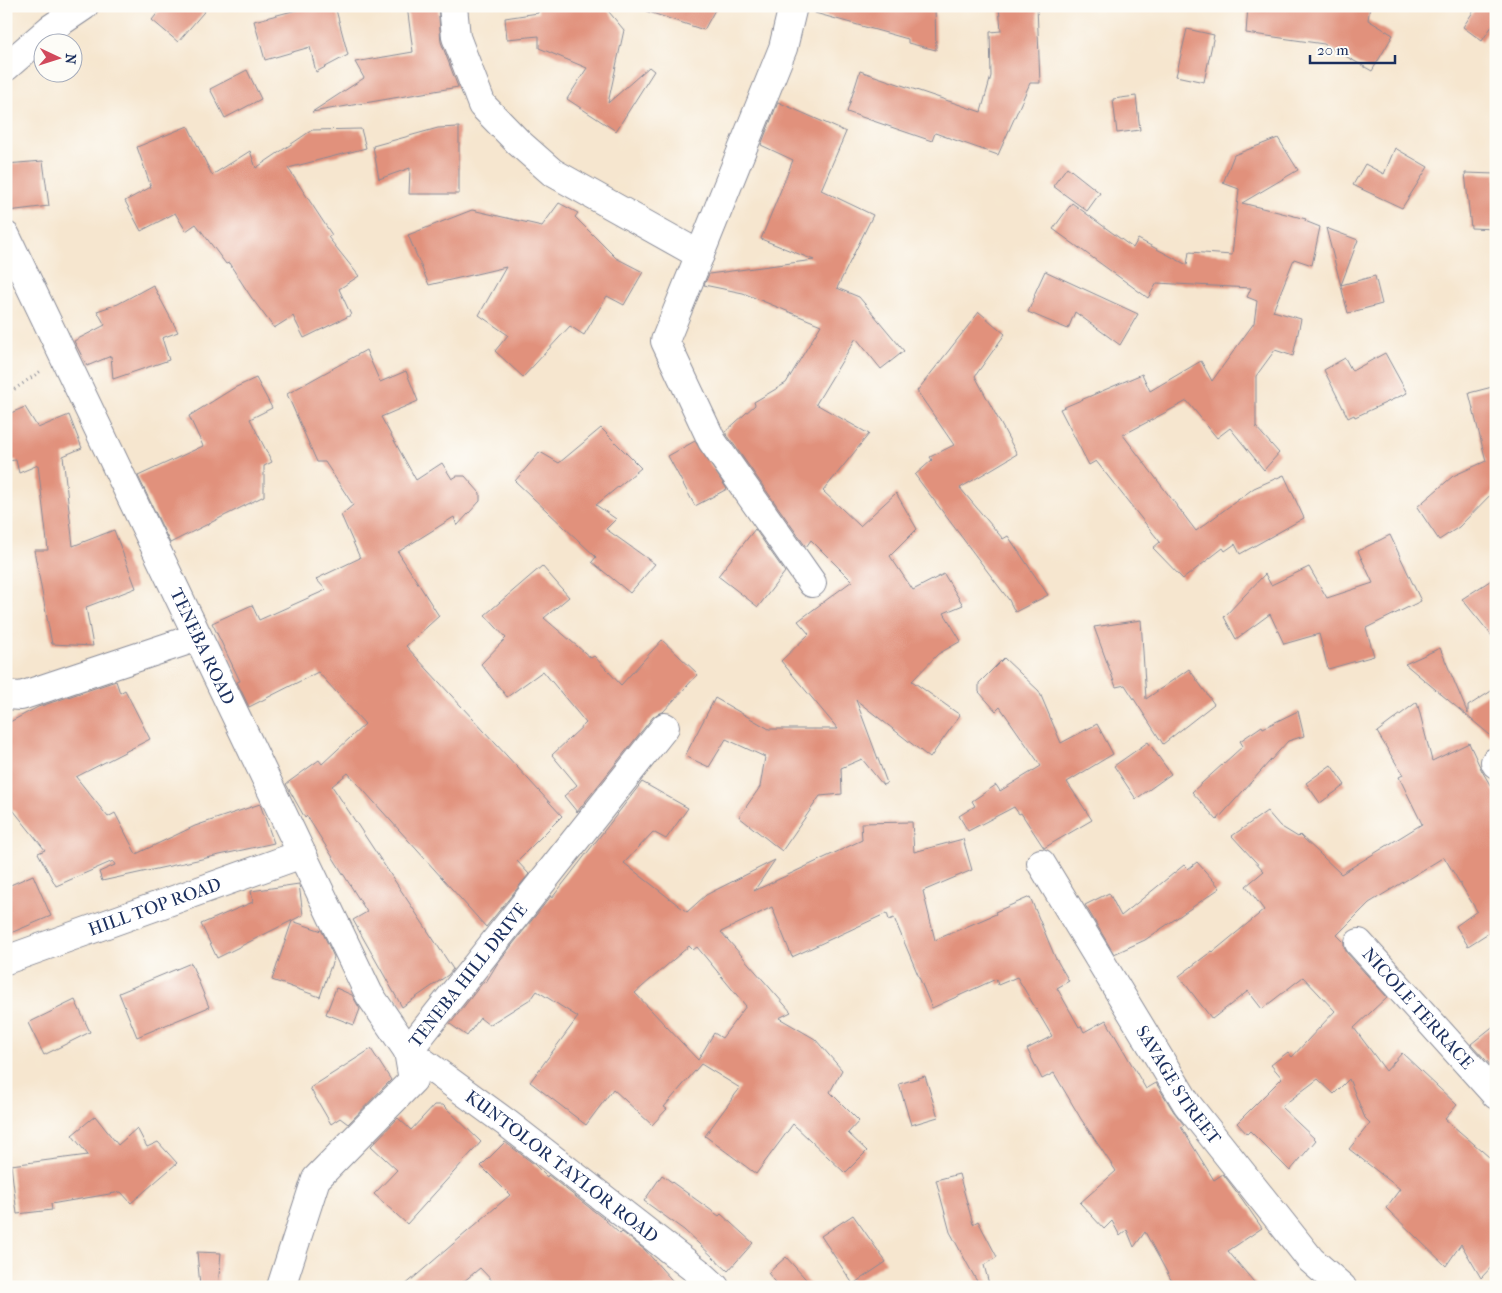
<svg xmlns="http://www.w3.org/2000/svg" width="1502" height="1293" viewBox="0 0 1502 1293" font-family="'IM FELL French Canon',serif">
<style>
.building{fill:#e1917b;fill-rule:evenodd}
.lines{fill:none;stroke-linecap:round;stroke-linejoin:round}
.minor-casing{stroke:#888a96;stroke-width:30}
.path{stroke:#888a96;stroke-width:3;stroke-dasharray:1 4;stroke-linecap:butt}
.minor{stroke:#fff;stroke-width:28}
.labels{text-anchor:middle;stroke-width:4;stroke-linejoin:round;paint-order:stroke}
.street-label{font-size:18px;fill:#1b2f5e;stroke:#fdfcf7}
</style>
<rect width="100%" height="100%" fill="#fdfcf7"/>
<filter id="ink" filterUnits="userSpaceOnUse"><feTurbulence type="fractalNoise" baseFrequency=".02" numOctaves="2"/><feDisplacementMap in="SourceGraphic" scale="10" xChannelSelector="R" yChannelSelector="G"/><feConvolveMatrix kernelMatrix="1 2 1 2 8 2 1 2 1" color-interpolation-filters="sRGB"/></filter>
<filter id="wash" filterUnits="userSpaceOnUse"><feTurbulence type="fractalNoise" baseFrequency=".0096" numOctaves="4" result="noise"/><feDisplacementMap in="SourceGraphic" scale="20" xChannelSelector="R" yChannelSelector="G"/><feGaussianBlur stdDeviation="1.12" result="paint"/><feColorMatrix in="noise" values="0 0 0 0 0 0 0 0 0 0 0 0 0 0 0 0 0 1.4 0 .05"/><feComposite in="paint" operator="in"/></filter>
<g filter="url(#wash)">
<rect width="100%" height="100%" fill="#f6e6cf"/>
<g id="blocks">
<path class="building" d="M163 6H209L178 42 152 20Z
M312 6H335L348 55 316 72 310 47 265 60 254 21Z
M407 6H438L441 42 458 87 312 112 364 78 355 62 413 52Z
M538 6H604L624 30 608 103 649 67 654 71 616 131 567 99 587 68 539 48V36L507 39 505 18 538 13Z
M647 6H717L704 30 646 11Z
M815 6H935L936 50 908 43V39L815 13Z
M999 6H1037L1040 83H1030L998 155 935 133 932 141 847 112 860 71 981 112 991 76 990 32 1001 31Z
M1248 6H1370L1368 20 1393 35 1372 71 1324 44 1246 33Z
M1477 6H1496V20L1482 41 1463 27Z
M1187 29 1214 35 1204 82 1176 76Z
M247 70 261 99 225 118 210 89Z
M1136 96 1140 130 1117 133 1113 99Z
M778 102 846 132 821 190 873 215 837 288 859 297 904 351 881 369 856 338 816 404 869 434 823 491 860 526 896 493 917 529 890 556 913 590 944 574 963 605 944 613 961 641 938 654 912 681 960 715 930 758 856 700 887 783 883 785 862 759 841 768 842 794 820 796 782 851 739 817 760 787 765 757 726 739 709 767 685 756 715 698 769 729H838L781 661 809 634 798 621 852 581 811 540 806 547 725 432 755 405 754 402 786 383 821 325 743 293 704 285 709 274 814 260 761 239 793 160 761 145Z
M188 126 212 175 250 151 256 168 312 130 361 129 366 148 288 168 332 235 328 237 359 276 339 289 351 315 304 338 293 316 274 328 251 297 229 263 226 264 196 224 186 231 175 213 141 231 125 201 151 187 137 147Z
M459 127V194H409L410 168 379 179 373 146 438 128Z
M1278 138 1298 170 1242 203 1306 219 1305 221 1320 227 1312 265 1294 259 1273 311 1301 319 1293 356 1275 350 1256 376V427L1279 453 1264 470 1230 428 1217 438 1187 401 1123 435 1196 531 1254 488 1284 475 1304 518 1240 554 1235 544 1225 551 1223 548 1183 579 1153 548 1160 542 1096 461 1089 465 1060 409 1142 374 1150 391 1201 361 1212 381 1254 323 1257 301 1247 297 1251 288 1157 283 1148 298 1053 229 1072 203 1133 248 1138 239 1187 265 1189 252 1232 255 1239 189 1223 183 1234 155Z
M1395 148 1428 167 1402 208 1353 185 1365 164 1384 174Z
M43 161 49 206 8 211 6 164Z
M1067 167 1100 193 1087 211 1053 186Z
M1465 173 1496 174V229L1471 228Z
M559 203 578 213 575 217 616 258 643 272 624 305 607 296 584 335 570 326 523 377 495 351 508 335 479 315 506 267 429 285 408 235 472 210 542 226Z
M1326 228 1358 240 1341 285 1375 276 1382 304 1348 313Z
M1045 271 1138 314 1120 345 1075 312 1068 329 1028 312 1035 296 1034 295Z
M153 285 178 332 162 338 169 360 113 379 111 356 87 366 74 341 105 325 97 311 118 304Z
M979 312 1005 334 975 376 1017 454 960 488 1003 539 1008 536 1048 595 1015 612 1009 600 915 475 932 460 930 457 954 445 917 391Z
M366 350 380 382 406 371 418 401 381 417 416 480 442 463 452 479 457 476H465L480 493V501L457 526 454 517 398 552 439 616 406 646 562 816 517 861 529 874 486 927 348 773 332 786 453 969 448 975 402 1007 353 920 367 912 307 816 305 818 286 784 319 760 322 764 365 724 318 672 249 707 237 682 240 681 212 623 252 605 259 620 326 590 316 579 360 558 341 515 353 505 325 462H317L287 394Z
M1385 353 1407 393 1355 417 1354 415 1348 418 1324 370 1345 358 1352 371Z
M256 378 272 408 250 419 272 462 264 466V496L170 543 138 476 203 446 189 416 234 388Z
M1496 386V489L1459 527 1439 540 1417 507 1453 476 1486 461 1469 393Z
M25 407 38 428 69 415 82 448 63 456 73 546 114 530 136 588 86 607 93 646 52 644 34 550H48L38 465 19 473 16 460 6 461V415Z
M601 428 641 468 596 505 616 519 606 529 655 564 630 593 592 562 596 557 515 481 540 452 559 463Z
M695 441 727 489 695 506 668 456Z
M755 529 785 572 758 607 718 576Z
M1390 535 1421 601 1366 628 1374 656 1328 669 1319 634 1284 644 1270 614 1236 639 1224 617 1265 574 1271 585 1309 567 1327 598 1373 583 1358 551Z
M542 566 569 597 544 618 591 658 594 656 621 685 662 640 698 674 663 712 659 713 653 717 577 812 564 796 577 785 552 755 586 723 543 671 507 697 481 664 506 638 485 615Z
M1496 577V641L1462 599Z
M1141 620 1146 699 1189 669 1214 704 1163 744 1125 685 1116 687 1094 627Z
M1440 648 1468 714V706L1496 688V740L1405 664Z
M1004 658 1039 691 1061 743 1097 724 1113 754 1067 782 1092 820 1044 848 1021 813 1019 814 1014 807 968 831 959 816 975 806 972 801 996 785 1000 791 1041 766 1000 707 996 711 979 692V683Z
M116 681 120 693 125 690 150 739 76 777 108 817 115 813 136 854 195 826 260 804 274 843 102 881 99 872 115 865 113 861 56 886 38 853 45 850 6 801V724L38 707Z
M1417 702 1432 761 1469 743 1482 771 1496 795V941L1490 932 1468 946 1456 926 1477 911 1444 857 1369 903 1337 935 1344 942V947L1347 953 1387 997 1354 1028 1386 1071 1402 1053 1457 1105 1445 1119 1496 1163V1262L1481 1278 1461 1244 1446 1266 1386 1208 1400 1189 1349 1149 1370 1123 1365 1118 1349 1079 1334 1094 1318 1079 1281 1107 1316 1140 1290 1171 1250 1131 1247 1134 1237 1123 1282 1078 1271 1065 1288 1052 1292 1057 1335 1011 1303 977 1262 1009 1248 991 1212 1019 1179 976 1212 951 1213 952 1264 910 1246 886 1264 871 1232 836 1267 811 1280 826 1298 837 1300 835 1341 874 1422 824 1399 777 1403 775 1377 732Z
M1298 711 1304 736 1288 741 1217 820 1192 792 1243 746 1240 741 1262 726 1263 728Z
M1148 742 1171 774 1136 799 1114 766Z
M1331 765 1345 785 1320 803 1306 783Z
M642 782 688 808 666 839 653 832 624 863 687 912 706 895 775 860 754 891 862 840 861 823 912 822 914 852 963 839 972 870 923 891 935 940 996 914 995 912 1030 897 1055 957 1069 981 1057 988 1079 1027 1081 1026 1084 1032 1106 1020 1146 1089 1156 1083 1174 1112 1184 1125 1181 1127 1214 1180 1223 1174 1242 1199 1262 1228 1228 1251 1258 1287H1175L1145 1232 1134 1247 1127 1230 1120 1236 1112 1221 1104 1229 1080 1203 1116 1171 1081 1119 1054 1073 1042 1079 1027 1049 1052 1036 1017 977 998 985 996 979 932 1008 894 918 889 920 887 913 792 957 772 907 721 932 791 1012 779 1018 815 1039 842 1070 830 1092 859 1121 848 1133 867 1151 845 1173 793 1124 756 1174 705 1136 740 1088 701 1064 664 1107 667 1109 652 1125 613 1089 586 1125 530 1082 578 1017 537 991 532 998 489 1025 480 1018 467 1036 450 1024 484 981 486 982 497 964 551 896 552 898ZM689 946 693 950 697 947 746 1006 722 1038 714 1033 698 1060 635 993Z
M1197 862 1220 888 1145 940 1114 954 1085 905 1109 893 1121 916 1184 865 1188 869Z
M33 875 51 916 6 935V887Z
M299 884 303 915 217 958 201 924 253 902 251 891Z
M292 921 322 931 334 957 320 997 272 980Z
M191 963 209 1007 137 1037 119 993Z
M336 988 352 995 360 1009 354 1025 326 1014Z
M75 1000 90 1032 44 1055 28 1023Z
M1496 1024V1071L1471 1044Z
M371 1049 391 1080 348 1124 340 1118 331 1124 310 1088Z
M925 1076 938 1117 911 1125 899 1084Z
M434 1105H443L481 1142 407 1224 374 1194 397 1170 371 1146 398 1118 411 1130Z
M95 1116 118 1145 137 1128 147 1147 158 1142 177 1163 131 1203 121 1192 51 1204 52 1210 17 1214 11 1165 88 1155 72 1135Z
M505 1142 534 1164 547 1177 548 1175 604 1219 620 1234 622 1232 645 1250 678 1287H498L480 1268 457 1287H403L510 1195 481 1166Z
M959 1174 973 1224 978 1221 997 1257 984 1265 989 1284 982 1287H980L950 1232 936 1180Z
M662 1175 719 1216 721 1214 753 1243 728 1271 684 1230 644 1201Z
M853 1215 886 1262 853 1284 821 1236Z
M197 1252 221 1253 218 1287H200Z
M786 1257 813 1287H780L768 1273Z"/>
</g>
</g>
<g filter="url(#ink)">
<use href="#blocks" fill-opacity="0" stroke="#888a96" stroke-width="1"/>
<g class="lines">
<defs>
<g id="minor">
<path d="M453 6 456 37 482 105 518 142 552 172 700 255"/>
<path d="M793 6 783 48 665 341 712 441 812 583"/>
<path d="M6 67 50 29 84 6"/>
<path id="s1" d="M6 236 369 994 408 1051 508 1124 701 1274 715 1287"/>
<path d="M6 695 21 696 198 637"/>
<path d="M1495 762 1496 764"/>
<path id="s2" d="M1041 863 1187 1104 1311 1260 1342 1287"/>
<path id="s3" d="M1359 943 1496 1095"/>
<path id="s4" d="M6 960 302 854"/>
<path id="s5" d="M281 1287 316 1179 413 1080 408 1051 665 727"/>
</g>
</defs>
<use href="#minor" class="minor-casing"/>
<path class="path" d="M6 395 41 371"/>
<use href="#minor" class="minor"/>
</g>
</g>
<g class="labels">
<g class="street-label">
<text dy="6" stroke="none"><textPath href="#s1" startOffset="455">TENEBA ROAD</textPath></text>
<text dy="6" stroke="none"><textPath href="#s4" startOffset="158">HILL TOP ROAD</textPath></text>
<text dy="6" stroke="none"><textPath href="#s5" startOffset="378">TENEBA HILL DRIVE</textPath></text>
<text dy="6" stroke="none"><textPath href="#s3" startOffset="88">NICOLE TERRACE</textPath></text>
<text dy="6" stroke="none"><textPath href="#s2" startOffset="261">SAVAGE STREET</textPath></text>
<text dy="6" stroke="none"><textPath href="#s1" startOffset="1102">KUNTOLOR TAYLOR ROAD</textPath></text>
</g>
</g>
<rect width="1502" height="1293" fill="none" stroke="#fdfcf7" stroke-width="25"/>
<g transform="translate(58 58) rotate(94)"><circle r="24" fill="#fdfcf7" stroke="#a3aaba"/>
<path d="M0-4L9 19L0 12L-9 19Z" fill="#d1495b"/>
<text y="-8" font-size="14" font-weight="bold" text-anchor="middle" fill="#1b2f5e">N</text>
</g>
<path d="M1310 55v8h85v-8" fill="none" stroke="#1b2f5e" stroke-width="2.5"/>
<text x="1317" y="55" font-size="15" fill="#1b2f5e" stroke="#fdfcf7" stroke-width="4" paint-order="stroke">20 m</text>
</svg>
